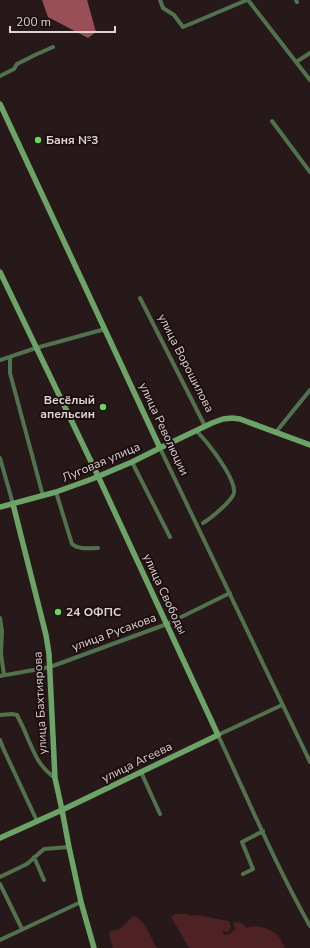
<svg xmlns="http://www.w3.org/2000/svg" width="310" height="948" font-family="'Nunito Sans',sans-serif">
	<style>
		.green { fill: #4e2125 }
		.water { fill: #985056 }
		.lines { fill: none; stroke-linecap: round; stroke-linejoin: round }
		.street { stroke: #50724d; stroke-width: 4 }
		.secondary { stroke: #6ca467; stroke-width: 5.5 }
		.poi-dot { fill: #6bd363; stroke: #1d0f10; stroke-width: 1.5 }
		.labels { text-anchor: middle; stroke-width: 4; stroke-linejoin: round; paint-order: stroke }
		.poi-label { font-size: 12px; font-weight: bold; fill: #ded4d4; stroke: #1d0f10; text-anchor: start }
		.street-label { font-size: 12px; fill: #ded4d4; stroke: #1d0f10 }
	</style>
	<rect width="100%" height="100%" fill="#271819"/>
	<path class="green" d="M175,914H186L192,916L197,915L229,921L231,926L228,932L222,931L224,935L230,934L235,929L233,922L242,923L246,928C256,923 272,929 279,937C281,940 283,944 285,948H189L171,917Z
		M133,916C146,919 150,938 157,948H113L109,935L110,931L120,929Z"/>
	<path class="water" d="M42,0H87L96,32L88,38L48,17Z"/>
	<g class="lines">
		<path class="street" d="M160,0L163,8L174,15L183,27L247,0
			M248,0L310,80
			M296,0L297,2
			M296,62L310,53
			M0,76L14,69L17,64L35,55L53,47
			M272,121L310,172
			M140,298L205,426
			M10,357V373L43,496
			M0,360L36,348L105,329
			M196,430C200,435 204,439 208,444C216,454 236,481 234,493C232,501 210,519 203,523
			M276,432L310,390
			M160,448L310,762
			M0,458L13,504
			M132,462L170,537
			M56,492L72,544C79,550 89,548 98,548
			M0,618L2,631L1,654L4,675
			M0,676L50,667L167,624L230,593
			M282,705L218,735C248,799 275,864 310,926
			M0,715L12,714L17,715C21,723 25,731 28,739C36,757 39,766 55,778
			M0,740L3,748L37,821
			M141,772L160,814
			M34,857L44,880
			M243,874L253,869L242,842L263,831
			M0,877L27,864L44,849L69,847
			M0,884L22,929
			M0,940L81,902"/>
		<path class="secondary" d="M0,104L160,448
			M0,272L98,476L218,735L62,810L0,838
			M13,504L46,635L49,654L55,778L62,810L69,847L81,902L94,948
			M0,507L56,492L92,479L132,462L166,445L212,423L223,419L232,418L240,419L310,445"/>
	</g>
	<g class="poi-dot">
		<circle cx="38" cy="140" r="4"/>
		<circle cx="103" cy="407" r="4"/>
		<circle cx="58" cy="612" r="4"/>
	</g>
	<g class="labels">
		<g class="poi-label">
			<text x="46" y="144">Баня №3</text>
			<text x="95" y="404" text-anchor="end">Весёлый<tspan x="95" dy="14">апельсин</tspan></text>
			<text x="66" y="616">24 ОФПС</text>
		</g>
		<g class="street-label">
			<text transform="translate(186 363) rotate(63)" y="4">улица Ворошилова</text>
			<text transform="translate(164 429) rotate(65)" y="4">улица Революции</text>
			<text transform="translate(101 462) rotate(-23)" y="4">Луговая улица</text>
			<text transform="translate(165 594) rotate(65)" y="4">улица Свободы</text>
			<text transform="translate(114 632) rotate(-20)" y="4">улица Русакова</text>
			<text transform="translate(40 703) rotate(-93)" y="4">улица Бахтиярова</text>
			<text transform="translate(137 762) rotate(-26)" y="4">улица Агеева</text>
		</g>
	</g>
	<path d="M10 26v6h105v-6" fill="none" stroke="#ded4d4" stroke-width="2"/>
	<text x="16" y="26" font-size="12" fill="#ded4d4" stroke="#1d0f10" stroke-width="3" paint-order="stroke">200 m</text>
</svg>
